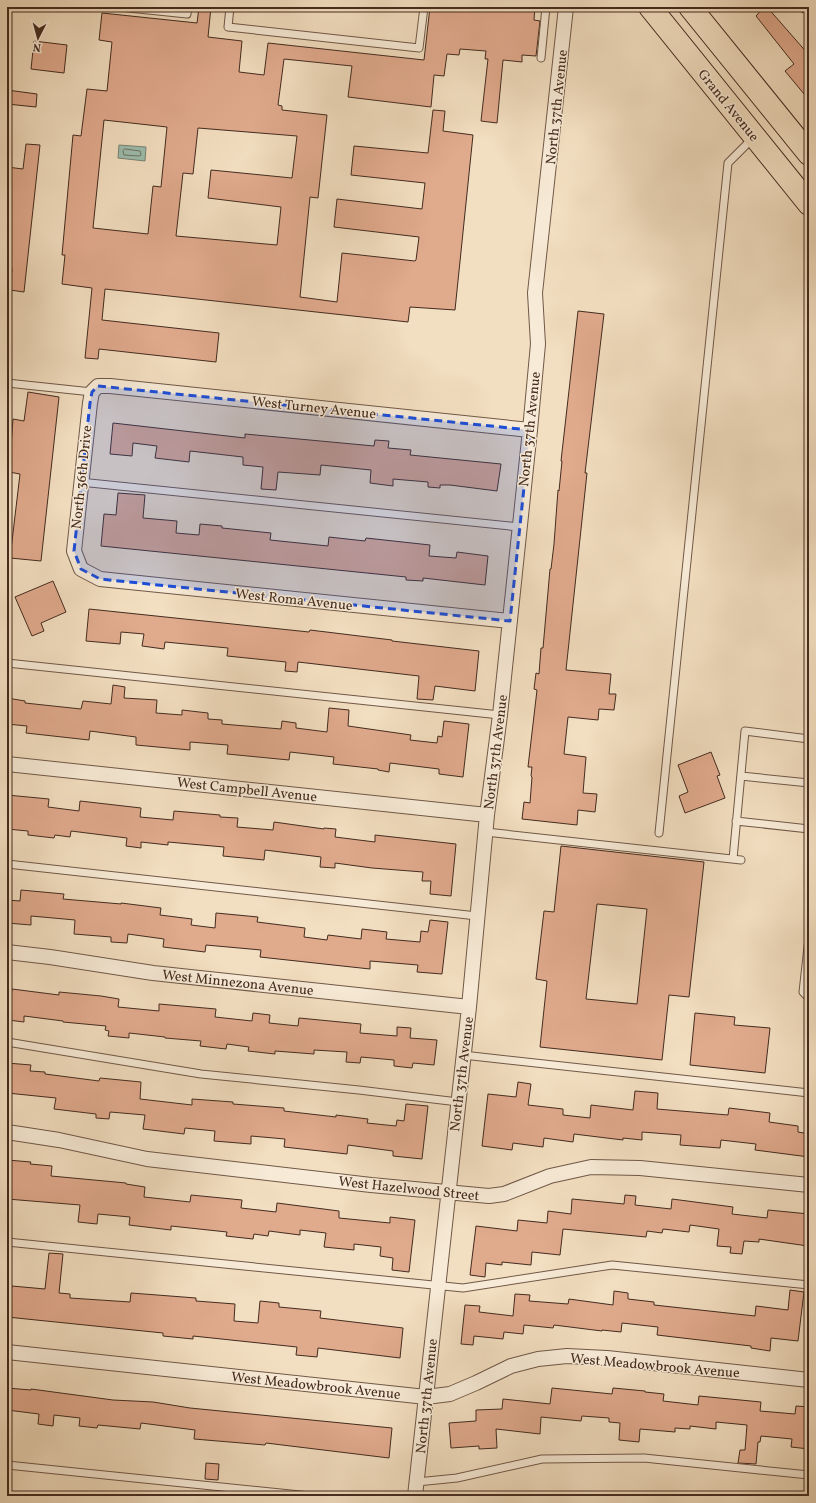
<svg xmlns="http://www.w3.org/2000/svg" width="816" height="1503" font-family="Vollkorn,serif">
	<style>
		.water { fill: #9cbdad; stroke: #798374 }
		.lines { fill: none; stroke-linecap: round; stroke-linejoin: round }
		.shore { stroke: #707466; stroke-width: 1 }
		.building { fill: #e0aa8d; stroke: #442b1f; fill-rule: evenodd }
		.lane-casing { stroke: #705847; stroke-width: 9 }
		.street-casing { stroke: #705847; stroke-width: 16 }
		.highway-casing { stroke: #442b1f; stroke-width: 24 }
		.lane { stroke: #f7ead6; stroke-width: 7 }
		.street { stroke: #f7ead6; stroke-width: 14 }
		.highway { stroke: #f2dec0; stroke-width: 22 }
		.rail { stroke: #442b1f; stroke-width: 3; stroke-dasharray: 7 7; stroke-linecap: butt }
		.marked { fill: #1d4ed8; fill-opacity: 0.2; stroke: #1d4ed8; stroke-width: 3; stroke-dasharray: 8 5; stroke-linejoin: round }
		.labels { text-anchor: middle; stroke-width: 3; stroke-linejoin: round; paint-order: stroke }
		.street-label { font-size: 14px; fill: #442b1f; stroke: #f7ead6 }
	</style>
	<rect width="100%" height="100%" fill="#f2dec0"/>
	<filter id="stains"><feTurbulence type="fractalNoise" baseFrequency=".005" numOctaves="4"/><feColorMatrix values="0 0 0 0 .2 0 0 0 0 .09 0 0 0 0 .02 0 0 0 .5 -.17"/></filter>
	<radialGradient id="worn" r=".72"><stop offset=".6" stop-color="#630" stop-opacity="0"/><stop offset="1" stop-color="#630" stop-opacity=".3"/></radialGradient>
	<path class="water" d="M119,145L146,147L145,161L118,158Z"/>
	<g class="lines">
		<path class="shore" d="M125,149L140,151L141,155L139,156L124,155L123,151Z"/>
	</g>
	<path class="building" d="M199,7H211L208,37L242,41L239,72L264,75L268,43L424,60L430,7H535L534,20L540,21L536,56L522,55V62L503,60L497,123L481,121L488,59H485L486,51L460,49L459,55L447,54L444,76L434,75L431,107L348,97L352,66L284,59L278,105L282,106V110L327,115L318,198L310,197L300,297L337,302L342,253L415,261L416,260L419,237L334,227L337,199L422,209L425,183L351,175L354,146L428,153L433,110L445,111L443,131L473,135L455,310L410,307L408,322L105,289L102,320L219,333L216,362L99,349L98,359L85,358L92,288L62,284L65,255H62L73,135L81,136L87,89L107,91L112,42L99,40L102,13L197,23ZM104,120L167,127L161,187L153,186L148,234L93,228ZM198,128L297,136L292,178L211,170L208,198L281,207L277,245L176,236L183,173L193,174Z
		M764,7H767L809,55V100L785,71L794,64L756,16Z
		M34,41L67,45L64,73L31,69Z
		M7,90L37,94L36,107L7,104Z
		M26,144L40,145L24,292L10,290L12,269L7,268V167L23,169Z
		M578,311L604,314L585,473H587L566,670L611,674L609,694H616L614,710L599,709L598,720L568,717L564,754L586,757L583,793L597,794L595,812L578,810L577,825L522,819L524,802L530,803L532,777L531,776L532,767H528L537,690L534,689L536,673L539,674L541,648H543L550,569H551L554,544L558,490L559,491L562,461H561Z
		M28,392L59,397L41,561L10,558L20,474L9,472L13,419L24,421Z
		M113,423L245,438V434L374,446L375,440L389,441L388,448L411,450L410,455L501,464L497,491L450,485H440V488L428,487V482L393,479V486L370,483L371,470L321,465L320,475L278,472L276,490L261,489L263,467L243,465V457L190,451L189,462L155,458L157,446L133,443L132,456L110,454Z
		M118,493L145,495L143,518L177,521L176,533L199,535L200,524L222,526V528L271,533L270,540L328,546L329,537L365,541L366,538L430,545L429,556L456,558L457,552L488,556L485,585L423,578V581L406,580V577L101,546L104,514L116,515Z
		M53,581L66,612L41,623L44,631L32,636L15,597Z
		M89,609L309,632L310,630L392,640V641L479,651L475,691L435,686L433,700L417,699L419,676L298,662L297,672L285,671L286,662L227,656L228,648L165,642L164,649L142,646L144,634L121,632L120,644L86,641Z
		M113,685L125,687L124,698L157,700L156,713L182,715V710L208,713V719L222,720V724L281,729L282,721L296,723V728L327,732L329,708L349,710L348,726L411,735L410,740L437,743L438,736L442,737L444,721L469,724L463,777L439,774V769L390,763L389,772L378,770V769L333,764L334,757L290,752L289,760L227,754L228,745L190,742V750L136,745V737L90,731L89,740L26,733L27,726L7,724V698L25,701V703L81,709L83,701L111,704Z
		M711,752L720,775L717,776L725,798L685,813L679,796L688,792L678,765Z
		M7,795L49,799L48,807L79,811L80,801L141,808L140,817L173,820L174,811L220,815V817L238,818L237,827L273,830L274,822L324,829V828L336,829L335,837L375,842V835L456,844L451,896L430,894L431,881H422L423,872L372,868L335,863V868L320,867L321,857L265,850L264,860L223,856L224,847L168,842V845L141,842V848L126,846L127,838L71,831L70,837L55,835L54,838L28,835V831L7,829Z
		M561,846L704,862L689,997L669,995L662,1060L540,1047L547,981L536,979L544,911L554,912ZM597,904L647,909L637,1004L586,999Z
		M21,890L64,894L63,899L121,904V903L161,908L160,915L192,919L191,925L215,928L216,913L258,917L257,922L305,928L304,937L327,940L328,935L361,939L362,929L387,932L386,939L420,942L421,931L428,932L430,920L448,922L442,974L417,972L418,965L370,961V969L260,957L261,950L206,945L205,952L163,947L164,939L128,934L127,943L111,942V937L74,934L75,920L31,916V925L7,923V900L20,901Z
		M12,989L59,995V992L101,996L119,999L118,1007L159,1011V1004L216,1009L215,1017L252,1021L253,1013L270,1015L269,1023L298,1026L299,1018L361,1024L360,1033L397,1036V1027L411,1028L410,1038L437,1040L434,1065L413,1063L412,1068L394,1066V1060L361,1057L360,1063L346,1062L347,1052L314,1050V1054L275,1051V1054L248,1051L249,1047L227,1044L226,1049L200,1046L201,1041L165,1038V1037L129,1033V1038L108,1036L109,1031L105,1030L106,1026L63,1022V1021L24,1016V1022L8,1020Z
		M695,1013L735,1017L734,1025L770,1028L765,1073L690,1065Z
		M7,1063L31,1065L30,1071L45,1072V1074L99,1081L100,1078L141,1082L140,1099L192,1105V1099L233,1102V1104L284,1108V1111L336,1117V1115L368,1119L367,1123L396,1126L397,1120L404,1121L406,1104L428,1106L422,1159L393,1156V1151L348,1145L347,1154L284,1147L285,1139L251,1136V1144L214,1141L215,1131L185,1128L184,1134L143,1129L145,1115L110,1112L109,1119L96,1118V1114L54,1109L56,1098L7,1093Z
		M518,1082L531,1084L528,1105L563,1109V1115L590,1118L591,1105L633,1110L635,1091L658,1093L657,1109L728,1115L729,1108L770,1113L769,1122L798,1126V1132L809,1134V1157L755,1150L756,1144L721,1140L720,1148L680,1145L681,1135L642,1132V1140L623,1138V1140L574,1134L573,1142L544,1138L543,1147L513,1143L512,1150L482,1146L488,1094L516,1097Z
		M7,1160L31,1162L30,1164L52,1166L51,1176L126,1183V1184L145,1187L144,1197L190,1202L191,1195L242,1200L241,1208L276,1212L277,1203L339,1211V1218L390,1223V1217L415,1220L409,1272L392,1270L393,1258L380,1256L381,1247L354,1244V1250L324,1247L326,1233L300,1230V1235L269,1231L268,1236L254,1234L253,1239L226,1236L227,1232L171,1226V1230L129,1225L130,1217L98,1214L97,1224L78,1222L80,1205L7,1199Z
		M625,1195L636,1196L635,1205L671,1209L672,1199L733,1207L732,1214L767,1218L768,1210L809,1214L808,1246L759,1239V1242L744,1241L742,1254L730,1253L731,1247L717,1246L719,1229L690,1225L689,1232L663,1229L662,1233L647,1231L646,1237L563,1229L560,1255L532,1252L531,1265L502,1262V1265L486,1263L485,1277L470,1275L476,1226L517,1231L518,1220L547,1223L548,1211L571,1214L572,1199L624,1204Z
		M49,1253L63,1254L59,1293L70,1294V1298L130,1302L131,1293L196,1298V1301L235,1304L234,1321L258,1323L260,1301L279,1303V1307L321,1311L320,1318L403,1328L400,1358L318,1348L317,1357L296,1355L297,1347L193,1336V1339L163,1336V1333L7,1317V1296H10L12,1286L45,1289Z
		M790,1290L804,1292L798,1341L771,1338L770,1351L751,1348V1346L657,1335L658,1327L622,1323L621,1332L602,1330V1331L554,1325L553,1328L524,1325L523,1334L504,1332L503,1339L474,1336L473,1345L461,1344L465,1305L480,1306L479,1312L513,1316L515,1294L530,1295L529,1301L568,1304L569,1299L613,1305L614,1291L628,1293V1299L654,1302V1305L755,1316L756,1306L788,1310Z
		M7,1388L31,1390V1389L113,1400L153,1402L190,1408L392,1428L389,1458L266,1443L265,1445L194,1439L195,1430L141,1423L140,1429L98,1425L97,1428L79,1426L80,1418L54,1415L53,1426L38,1424L39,1414L7,1410Z
		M552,1388L612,1394L613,1388L645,1391V1392L664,1394L663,1401L698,1405L699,1396L761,1402L760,1411L795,1414L796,1406L809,1407V1449L791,1447L792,1439L761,1436L760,1442H758L756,1464L738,1463L740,1450H745L747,1425L716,1422V1429L690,1426V1429L675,1428V1432L640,1429L639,1442L619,1440L620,1423L609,1422V1418L582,1416L581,1421L541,1417L540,1434L496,1429L497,1448L479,1449V1446L451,1448L449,1423L476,1421V1410L502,1409L503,1399L550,1404Z
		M206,1463L219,1464L218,1480L205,1479Z"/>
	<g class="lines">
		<g class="lane-casing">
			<path id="lane" d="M119,7L187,14L188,7
				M230,7L228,27L419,48L424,7
				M541,58L546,7
				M7,383L92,392
				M80,482L519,527
				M7,663L500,715
				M741,776L809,783
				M736,821L809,829
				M486,832L741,860
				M659,833L728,163L753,138
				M733,859L745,731L809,739
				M7,864L477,916
				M809,938L803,992L809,998
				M7,1042L201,1074L359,1090L458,1102
				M463,1055L809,1093
				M7,1242L463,1288L612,1265L809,1285
				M7,1465L310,1496
				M417,1482L457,1478L542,1459L644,1458L809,1475"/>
		</g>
		<g class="street-casing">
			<path id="street" d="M510,621L100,579L81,569L74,551L90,403L92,392L98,386H110L530,430
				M7,764L487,815
				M7,952L50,957L153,973L469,1007
				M7,1132L59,1140L147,1159L371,1185L489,1196L504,1194L550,1176L591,1167L640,1168L809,1185
				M7,1352L426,1397L450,1394L476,1383L511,1366L538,1359L567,1356L607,1358L809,1380
				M415,1496L469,1007L487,815L500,715L530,430L538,344L535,293L566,7"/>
		</g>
		<g class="highway-casing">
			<path id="highway" d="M650,7L809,204
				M690,7L809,154"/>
		</g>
		<use href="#lane" class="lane"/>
		<use href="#street" class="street"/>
		<use href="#highway" class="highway"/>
		<path class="rail" d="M799,7L809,19"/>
	</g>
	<path class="marked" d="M98,386L530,430L510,621L100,579L81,569L74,551L90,403L92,392Z"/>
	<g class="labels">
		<g class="street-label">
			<text transform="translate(729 105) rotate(51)" y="5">Grand Avenue</text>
			<text transform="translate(556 107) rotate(-84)" y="5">North 37th Avenue</text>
			<text transform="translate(314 407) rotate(6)" y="5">West Turney Avenue</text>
			<text transform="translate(529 429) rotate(-84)" y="5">North 37th Avenue</text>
			<text transform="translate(81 477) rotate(-84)" y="5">North 36th Drive</text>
			<text transform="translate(294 599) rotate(6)" y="5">West Roma Avenue</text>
			<text transform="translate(495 752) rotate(-83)" y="5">North 37th Avenue</text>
			<text transform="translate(247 789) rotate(6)" y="5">West Campbell Avenue</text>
			<text transform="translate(238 982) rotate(6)" y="5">West Minnezona Avenue</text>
			<text transform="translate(461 1074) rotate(-83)" y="5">North 37th Avenue</text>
			<text transform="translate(409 1188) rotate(6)" y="5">West Hazelwood Street</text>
			<text transform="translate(655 1365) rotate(5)" y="5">West Meadowbrook Avenue</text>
			<text transform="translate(316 1385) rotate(6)" y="5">West Meadowbrook Avenue</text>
			<text transform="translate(426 1396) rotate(-84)" y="5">North 37th Avenue</text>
		</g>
	</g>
	<rect width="816" height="1503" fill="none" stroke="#f2dec0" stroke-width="24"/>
	<rect x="8" y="8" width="800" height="1487" fill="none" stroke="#442b1f" stroke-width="2"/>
	<rect x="12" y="12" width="792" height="1479" fill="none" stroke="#442b1f"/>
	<g transform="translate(38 38) rotate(186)" stroke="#f7ead6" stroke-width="3" paint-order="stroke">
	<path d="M0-3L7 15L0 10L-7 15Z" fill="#442b1f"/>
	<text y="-6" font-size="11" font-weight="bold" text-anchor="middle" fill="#442b1f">N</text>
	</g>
	<rect width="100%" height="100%" filter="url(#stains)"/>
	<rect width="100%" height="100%" fill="url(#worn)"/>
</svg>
